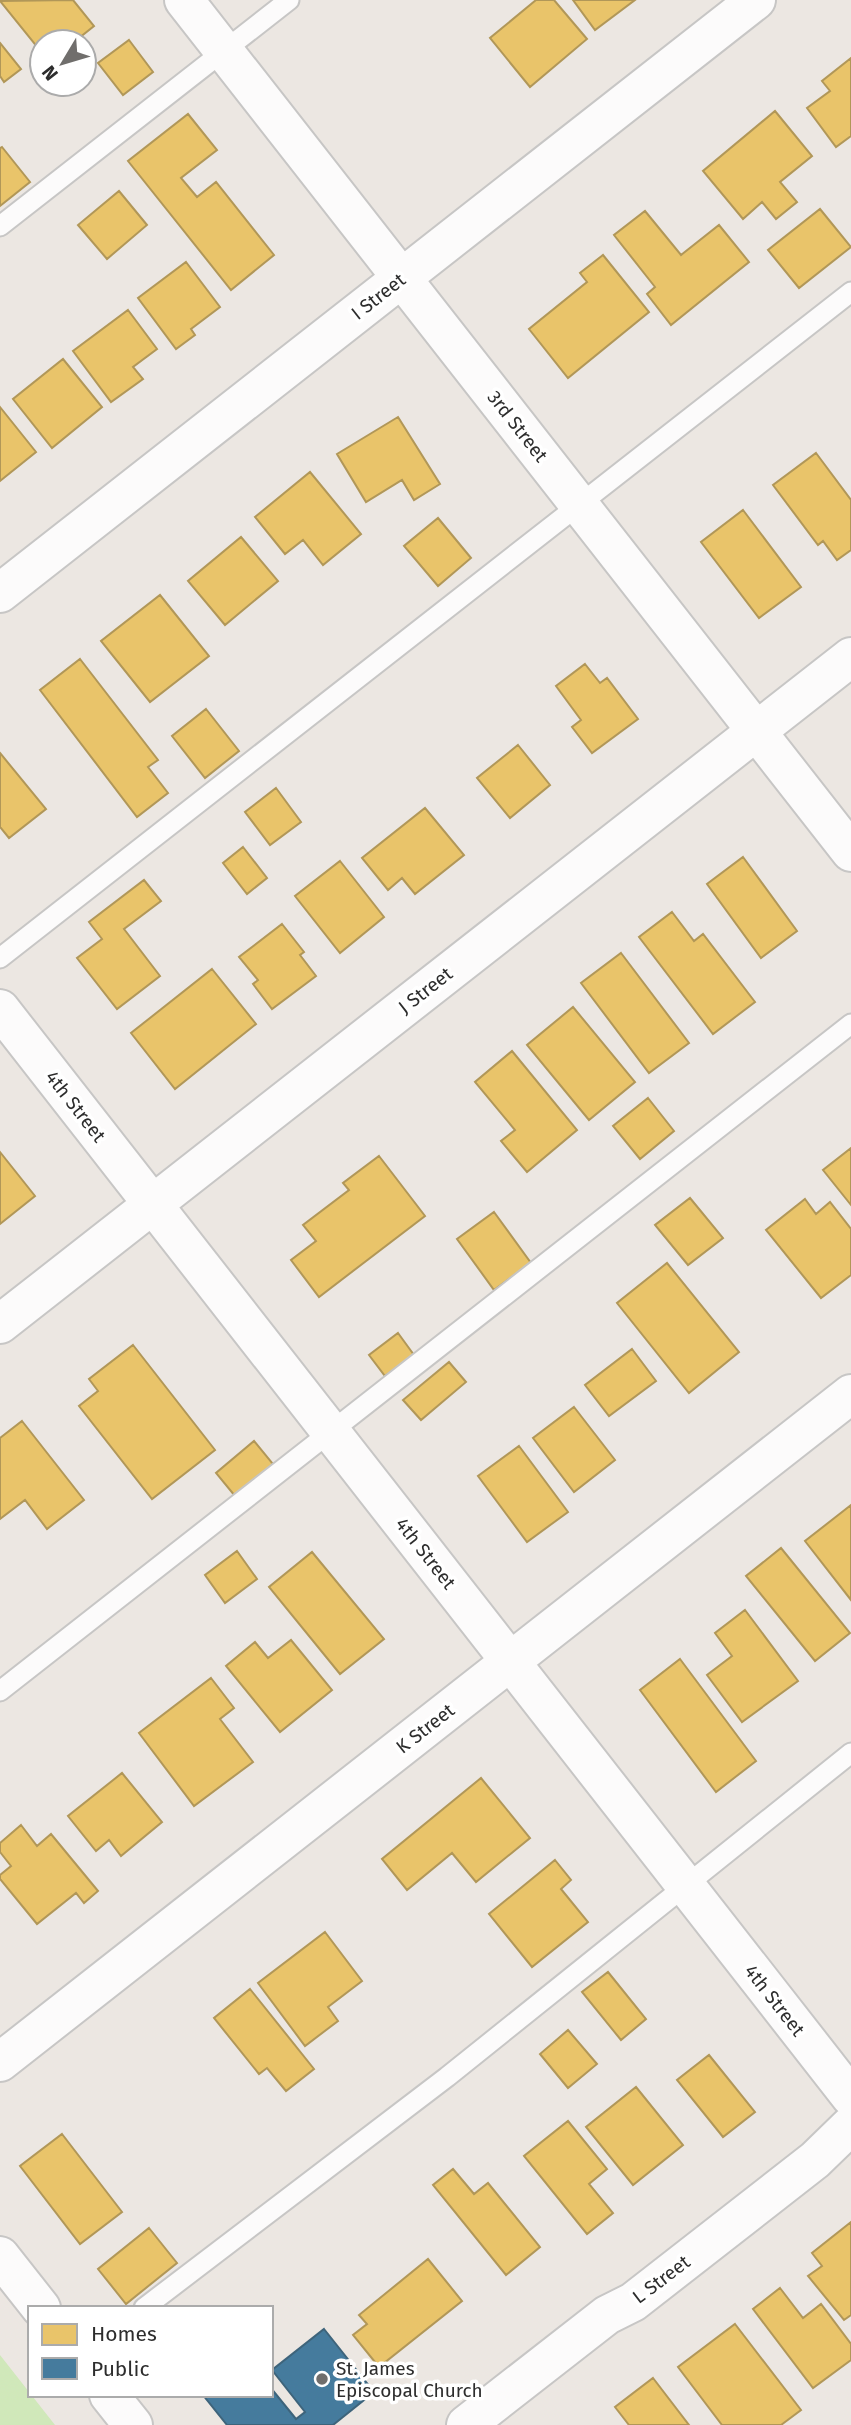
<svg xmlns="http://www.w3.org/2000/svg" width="851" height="2425" font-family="'Fira Sans',sans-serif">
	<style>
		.green { fill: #d0e8ba }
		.homes { fill: #e9c46a; stroke: #b19758; stroke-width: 2 }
		.public { fill: #457b9d; stroke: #3e647b; stroke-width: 2 }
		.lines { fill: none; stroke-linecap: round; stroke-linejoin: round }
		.service-casing { stroke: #c7c6c5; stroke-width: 23 }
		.minor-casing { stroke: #c7c6c5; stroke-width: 42 }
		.tertiary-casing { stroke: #c7c6c5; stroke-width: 42 }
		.service { stroke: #fcfbfb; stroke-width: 19 }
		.minor { stroke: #fcfbfb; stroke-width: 38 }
		.tertiary { stroke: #fcfbfb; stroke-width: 38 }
		.poi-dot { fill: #706e6c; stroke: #fff; stroke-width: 2.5 }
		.labels { text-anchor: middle; stroke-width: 7; stroke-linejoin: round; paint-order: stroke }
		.street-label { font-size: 19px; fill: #2d2d2d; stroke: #fff }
		.poi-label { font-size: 19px; fill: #2d2d2d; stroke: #fff; text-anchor: start }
	</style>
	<rect width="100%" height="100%" fill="#ece7e2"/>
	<path class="green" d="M0,2355L55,2425H0Z"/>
	<path class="homes" d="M73,0L94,26L74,42H42V53L0,1Z
		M536,0H554L587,39L530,87L490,38Z
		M573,0H635L595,30Z
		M129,40L153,72L123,95L98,63Z
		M0,43L21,69L4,82L0,76Z
		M851,58V136L836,147L807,108L830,91L822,81Z
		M775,111L812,156L780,182L797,202L776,219L762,202L743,219L703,171Z
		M188,114L217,150L181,178L197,197L216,182L274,255L231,290L128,161Z
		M2,147L30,182L0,206V148Z
		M119,191L147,225L107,259L78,225Z
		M820,209L851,247L799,288L768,250Z
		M645,211L681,255L719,225L749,262L671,325L647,294L655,287L614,235Z
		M603,255L649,312L568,378L529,329L587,282L580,273Z
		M186,262L220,307L191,329L195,335L176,349L138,298Z
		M128,310L157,349L133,367L143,379L111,402L73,351Z
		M63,359L102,407L52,448L13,399Z
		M0,407L36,452L0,481Z
		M398,417L440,484L414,500L402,480L366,502L337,454Z
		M816,453L851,500V550L837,560L823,541L818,545L773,485Z
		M310,472L361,534L323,565L303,540L285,554L255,517Z
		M743,510L801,587L759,618L701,542Z
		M438,518L471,558L438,586L404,546Z
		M241,537L278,581L225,625L188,581Z
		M160,595L209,656L150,702L101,641Z
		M80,659L158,760L148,767L168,793L137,817L40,690Z
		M585,664L600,683L607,678L638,719L592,753L572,727L581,720L556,686Z
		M206,709L239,751L205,778L172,736Z
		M518,745L550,785L510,818L477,778Z
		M0,753L46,809L9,838L0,827Z
		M276,788L301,822L270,845L245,812Z
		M425,808L464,855L415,894L402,878L388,890L362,858Z
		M243,847L267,878L247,894L223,863Z
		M743,857L797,931L761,958L707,884Z
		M340,861L384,917L340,953L295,896Z
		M144,880L161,901L124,929L160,976L117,1009L77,958L102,939L89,922Z
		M672,912L694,941L703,934L755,1002L713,1034L639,937Z
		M282,924L304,952L300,955L316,976L272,1009L253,984L258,980L239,957Z
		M621,953L689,1043L649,1073L581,983Z
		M212,969L256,1024L175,1089L131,1033Z
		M573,1007L635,1082L589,1120L527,1045Z
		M512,1051L577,1130L527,1172L501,1141L515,1130L475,1082Z
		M648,1098L674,1131L640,1159L613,1126Z
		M851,1148V1205L823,1170Z
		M0,1152L35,1196L0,1224Z
		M379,1156L425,1216L319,1297L291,1260L316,1241L303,1225L349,1190L343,1183Z
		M690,1198L723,1238L688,1265L655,1225Z
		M805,1199L816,1214L830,1202L851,1229V1275L821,1298L766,1230Z
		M494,1212L531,1263L494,1290L457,1239Z
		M667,1263L739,1352L689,1393L617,1303Z
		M398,1333L414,1355L385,1376L369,1355Z
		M133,1345L215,1450L152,1499L79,1406L98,1391L89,1379Z
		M632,1349L656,1381L609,1416L585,1385Z
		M449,1362L466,1382L421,1420L403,1400Z
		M574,1407L615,1460L574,1492L533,1438Z
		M22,1421L84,1500L47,1529L25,1500L0,1519V1438Z
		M254,1441L273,1464L235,1496L216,1473Z
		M519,1446L568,1512L527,1542L478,1476Z
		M851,1505V1600L805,1541Z
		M781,1548L850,1633L815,1661L746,1576Z
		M237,1551L257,1579L225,1603L205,1575Z
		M312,1552L384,1639L340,1674L269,1587Z
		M745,1610L798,1681L742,1722L707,1675L732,1656L715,1633Z
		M291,1640L332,1690L280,1732L226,1666L255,1642L268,1658Z
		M680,1659L756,1761L716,1792L640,1690Z
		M211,1678L234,1708L220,1719L253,1762L194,1806L139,1733Z
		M122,1773L162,1822L121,1856L109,1840L96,1851L68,1816Z
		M481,1778L530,1838L476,1882L452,1853L407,1890L382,1859Z
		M21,1825L37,1846L51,1834L98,1891L84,1903L76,1893L37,1924L0,1879V1875L11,1866L0,1852V1843Z
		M555,1860L571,1880L561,1889L588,1922L532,1967L489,1914Z
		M325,1932L362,1981L328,2007L338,2021L305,2046L258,1983Z
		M608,1972L646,2019L621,2040L582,1992Z
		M250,1989L314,2069L286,2091L267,2068L259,2074L214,2018Z
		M568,2030L597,2064L568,2088L540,2054Z
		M709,2055L755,2112L723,2137L677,2080Z
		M636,2087L683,2145L633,2185L586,2127Z
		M568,2121L607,2169L589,2184L613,2213L587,2234L524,2156Z
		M62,2134L122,2212L80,2244L20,2166Z
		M453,2169L474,2194L488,2183L540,2247L506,2275L433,2185Z
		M851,2222V2315L844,2320L808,2276L822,2266L812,2253Z
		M149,2228L177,2263L126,2304L98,2269Z
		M428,2259L462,2301L379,2367L353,2335L367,2324L359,2315Z
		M780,2288L803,2318L821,2304L851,2344V2360L813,2388L753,2309Z
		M735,2324L801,2410L781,2425H722L678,2367Z
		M653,2378L689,2425H629L615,2407Z"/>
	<path class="public" d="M324,2329L374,2392L333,2425H227L203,2395H271V2388L296,2419L305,2412L272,2370Z"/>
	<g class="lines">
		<g class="service-casing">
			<path id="service" d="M0,226L289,0
				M0,958L851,292
				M0,1691L851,1024
				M144,2308L447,2077L851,1753"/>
		</g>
		<g class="minor-casing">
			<path id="minor" d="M0,593L756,0
				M0,1009L851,2097
				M0,1324L851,657
				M0,2062L851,1394
				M466,2425L607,2315L633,2302L815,2160L851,2125"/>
		</g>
		<g class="tertiary-casing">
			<path id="tertiary" d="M184,0L851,852
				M0,2256L41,2308
				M109,2395L133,2425"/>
		</g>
		<use href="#service" class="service"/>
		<use href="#minor" class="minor"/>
		<use href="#tertiary" class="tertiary"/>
	</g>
	<circle class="poi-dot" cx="322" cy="2379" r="7"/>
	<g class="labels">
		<g class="street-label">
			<text transform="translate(378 296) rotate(-38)" y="7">I Street</text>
			<text transform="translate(518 426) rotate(52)" y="7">3rd Street</text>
			<text transform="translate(425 990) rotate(-38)" y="7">J Street</text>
			<text transform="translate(76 1106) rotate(52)" y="7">4th Street</text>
			<text transform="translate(426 1553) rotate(52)" y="7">4th Street</text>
			<text transform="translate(425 1728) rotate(-38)" y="7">K Street</text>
			<text transform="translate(775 2000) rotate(52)" y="7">4th Street</text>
			<text transform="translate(661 2279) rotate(-37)" y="7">L Street</text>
		</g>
		<g class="poi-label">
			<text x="336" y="2375">St. James<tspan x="336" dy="22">Episcopal Church</tspan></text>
		</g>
	</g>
	<rect x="28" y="2306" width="245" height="91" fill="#ffffff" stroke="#ababab" stroke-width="2"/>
	<rect x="42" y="2324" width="35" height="21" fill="#e9c46a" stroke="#ababab" stroke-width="2"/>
	<text x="91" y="2341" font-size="21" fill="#2d2d2d">Homes</text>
	<rect x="42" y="2358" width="35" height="21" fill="#457b9d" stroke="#ababab" stroke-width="2"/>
	<text x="91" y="2376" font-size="21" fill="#2d2d2d">Public</text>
	<g transform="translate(63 63) rotate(232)"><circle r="33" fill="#ffffff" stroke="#ababab" stroke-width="2"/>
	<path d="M0-5L12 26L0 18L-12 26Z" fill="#706e6c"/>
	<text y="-10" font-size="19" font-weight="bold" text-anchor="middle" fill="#2d2d2d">N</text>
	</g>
</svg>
